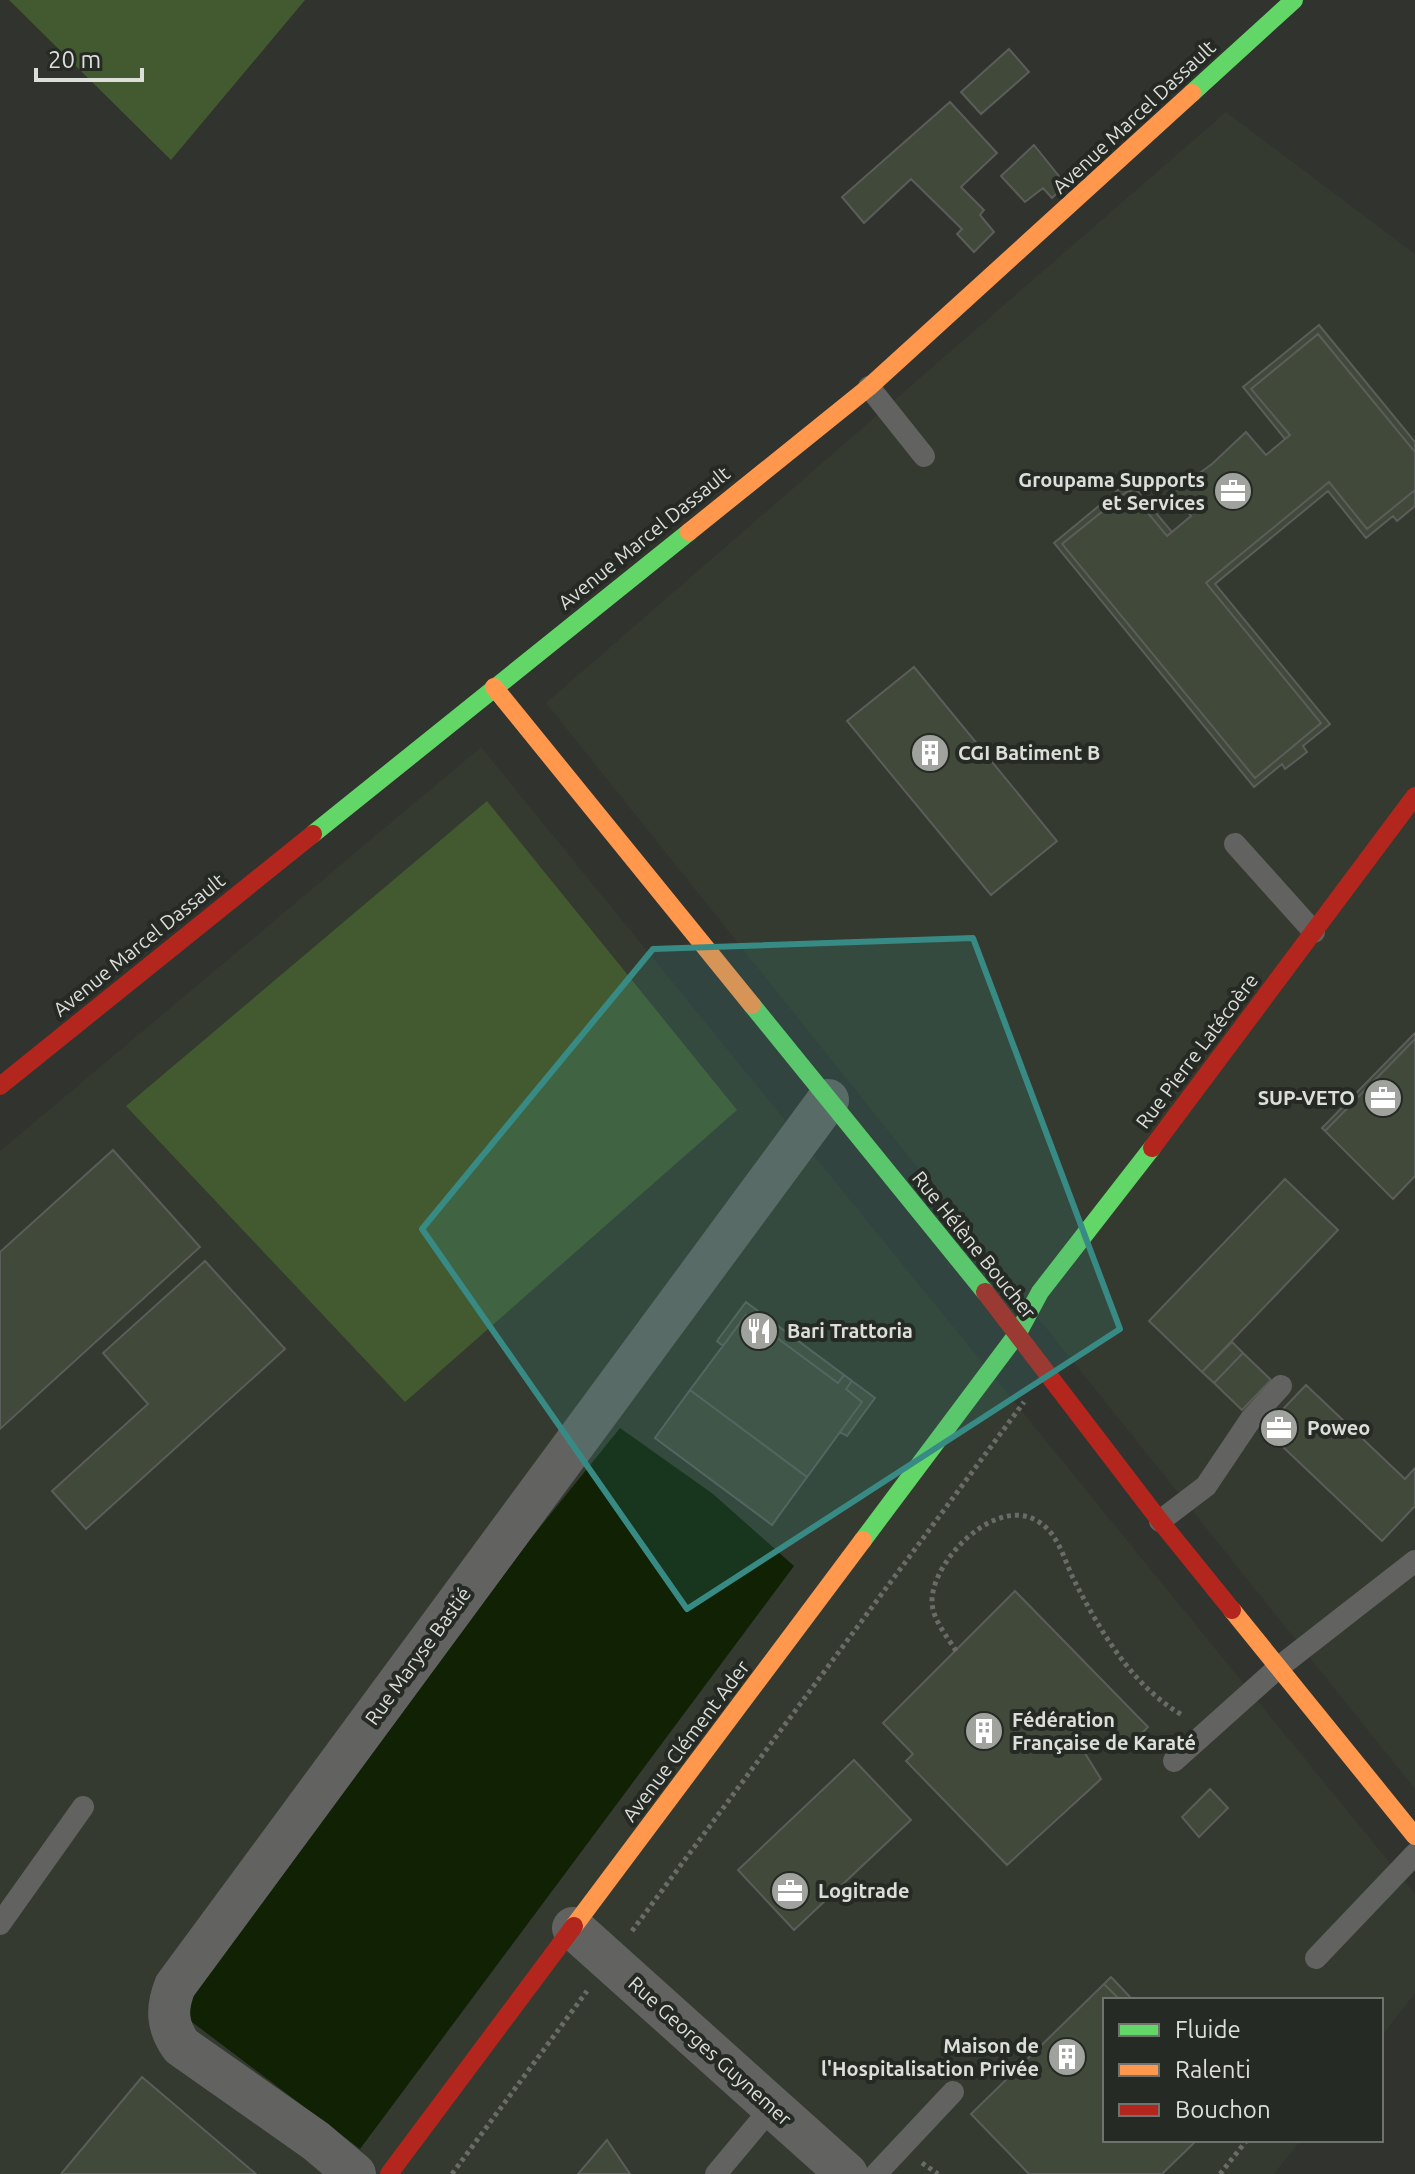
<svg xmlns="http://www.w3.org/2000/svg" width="1415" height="2174" font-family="Ubuntu,sans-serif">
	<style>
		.built { fill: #343a2f }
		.green { fill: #435a31 }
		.water { fill: #112104 }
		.building { fill: #41493a; stroke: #5b5d5a; stroke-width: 2 }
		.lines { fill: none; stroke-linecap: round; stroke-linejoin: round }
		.path { stroke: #6a6b69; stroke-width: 5; stroke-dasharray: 4 4; stroke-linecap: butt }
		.lane { stroke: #626361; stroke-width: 22 }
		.street { stroke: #626361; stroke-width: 42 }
		.fast { stroke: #63d668; stroke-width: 18 }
		.slow { stroke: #ff974d; stroke-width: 18 }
		.jam { stroke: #b3261e; stroke-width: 18 }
		.marked { fill: #388b84; fill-opacity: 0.2; stroke: #388b84; stroke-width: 6; stroke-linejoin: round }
		.labels { text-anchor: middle; stroke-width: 8; stroke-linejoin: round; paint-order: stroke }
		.street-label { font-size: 20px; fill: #dcdeda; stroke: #262a24 }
		.poi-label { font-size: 20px; font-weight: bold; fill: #dcdeda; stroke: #262a24; text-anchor: start }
	</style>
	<rect width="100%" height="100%" fill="#31332f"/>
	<path class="built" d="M1226,112L1415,254V1789L546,703Z
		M481,747L1415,1894V1993L1381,2037V2000H1105V2140H1301L1274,2174H0V1151Z"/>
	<path class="green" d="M9,0H305L171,160Z
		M487,801L737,1110L405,1402L126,1106Z"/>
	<path class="water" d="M620,1428L713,1494L794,1566L360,2149L188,2019L186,2001L528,1542Z"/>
	<path class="building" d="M1009,49L1029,72L981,114L961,92Z
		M950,102L997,153L961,187L984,210L980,215L994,232L974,252L957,234L962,229L911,179L864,223L842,197Z
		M1034,145L1066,185L1052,198L1043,188L1025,202L1001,176Z
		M1319,325L1415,442V452L1318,334L1251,389L1290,435L1285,439L1243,387Z
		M1318,334L1415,452V490L1367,529L1329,482L1206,583L1321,723L1255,778L1062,544L1129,490L1167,536L1191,516L1172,493L1212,464L1246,432L1266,455L1290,435L1251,389Z
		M1129,481L1172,532L1167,536L1129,490L1062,544L1255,778L1321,723L1206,583L1329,482L1367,529L1415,490V506L1397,521L1393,516L1366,538L1328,491L1215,584L1330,724L1303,746L1307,752L1285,769L1282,764L1254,787L1054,543Z
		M914,667L1057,841L991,895L847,721Z
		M1415,1033V1039L1325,1131L1322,1128Z
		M1415,1039V1176L1393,1199L1325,1131Z
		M113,1150L200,1247L0,1429V1252Z
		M1285,1179L1338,1230L1202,1372L1149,1321Z
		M205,1261L285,1349L86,1529L52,1491L148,1404L103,1353Z
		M746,1302L844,1375L838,1383L746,1315L723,1346L717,1341Z
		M746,1315L838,1383L844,1375L852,1381L846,1389L862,1402L807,1477L690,1390Z
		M1232,1342L1243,1353L1214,1383L1202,1372Z
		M1243,1353L1271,1380L1242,1410L1214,1383Z
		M852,1381L875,1398L847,1436L840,1432L862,1402L846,1389Z
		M1306,1385L1405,1479L1415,1468V1506L1382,1541L1264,1429Z
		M690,1390L807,1477L772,1525L655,1438Z
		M1015,1591L1148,1727L1129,1746L1096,1715L1073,1734L1101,1779L1007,1865L906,1761L913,1754L883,1723Z
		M854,1760L911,1820L794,1930L738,1870Z
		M1210,1789L1228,1808L1199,1837L1182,1817Z
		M1111,1977L1133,2000H1120L1104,1984Z
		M1104,1984L1120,2000H1105V2140H1197L1162,2174H1029L971,2114Z
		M142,2077L256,2174H61Z
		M607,2140L630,2174H578Z"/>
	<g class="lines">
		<path class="path" d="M956,1651C947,1636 932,1619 932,1601C932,1560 997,1494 1039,1522C1060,1535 1065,1564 1076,1584C1102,1634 1134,1688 1184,1716
			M632,1931L1024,1402
			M922,2163L938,2174
			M452,2174L587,1991
			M1220,2174L1247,2140"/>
		<path class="lane" d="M869,387L924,456
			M1235,844L1314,932
			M1160,1521L1206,1486L1251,1419L1281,1386
			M1174,1761L1279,1667L1415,1561
			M0,1924L83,1807
			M1316,1958L1415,1854
			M716,2174L772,2107
			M876,2174L953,2092"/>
		<path class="street" d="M573,1928L847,2174
			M355,2174L316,2141L181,2046C167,2026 166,2009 175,1986L828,1100"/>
		<path class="fast" d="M1192,93L1294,0
			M313,834L689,532
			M752,1005L985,1292
			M863,1540L1018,1333L1040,1292L1152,1148"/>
		<path class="slow" d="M689,532L869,387L1192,93
			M494,687L752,1005
			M1232,1610L1415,1836
			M574,1926L863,1540"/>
		<path class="jam" d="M0,1086L313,834
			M1152,1148L1415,796
			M985,1292L1160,1521L1232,1610
			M389,2174L574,1926"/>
	</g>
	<path class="marked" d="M973,938L1120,1329L687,1609L422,1229L653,949Z"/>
	<defs>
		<g id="office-disc" transform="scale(2)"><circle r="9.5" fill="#a0a29e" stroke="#262a24"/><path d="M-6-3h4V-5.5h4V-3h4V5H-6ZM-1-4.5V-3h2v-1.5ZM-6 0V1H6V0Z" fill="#fff"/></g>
		<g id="building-disc" transform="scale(2)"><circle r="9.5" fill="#a0a29e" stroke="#262a24"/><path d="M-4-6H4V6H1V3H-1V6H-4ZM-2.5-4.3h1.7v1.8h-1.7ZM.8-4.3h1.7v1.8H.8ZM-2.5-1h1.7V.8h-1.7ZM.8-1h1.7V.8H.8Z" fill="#fff"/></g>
		<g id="restaurant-disc" transform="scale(2)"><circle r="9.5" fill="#a0a29e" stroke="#262a24"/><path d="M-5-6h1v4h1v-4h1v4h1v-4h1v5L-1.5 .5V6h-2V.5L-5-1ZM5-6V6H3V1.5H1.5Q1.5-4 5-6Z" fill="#fff"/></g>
	</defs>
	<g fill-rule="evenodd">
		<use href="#office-disc" x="1233" y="491"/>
		<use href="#building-disc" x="930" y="753"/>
		<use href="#office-disc" x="1383" y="1098"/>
		<use href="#restaurant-disc" x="759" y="1331"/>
		<use href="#office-disc" x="1279" y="1428"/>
		<use href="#building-disc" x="984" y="1731"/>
		<use href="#office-disc" x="790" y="1891"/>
		<use href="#building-disc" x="1067" y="2057"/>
	</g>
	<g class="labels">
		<g class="street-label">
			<text transform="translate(1134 117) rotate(-43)" y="7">Avenue Marcel Dassault</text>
			<text transform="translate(644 538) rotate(-39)" y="7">Avenue Marcel Dassault</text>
			<text transform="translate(139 945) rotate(-39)" y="7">Avenue Marcel Dassault</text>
			<text transform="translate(1197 1051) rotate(-53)" y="7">Rue Pierre Latécoère</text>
			<text transform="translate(974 1245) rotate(51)" y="7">Rue Hélène Boucher</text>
			<text transform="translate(418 1656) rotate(-54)" y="7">Rue Maryse Bastié</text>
			<text transform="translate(686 1741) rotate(-53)" y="7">Avenue Clément Ader</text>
			<text transform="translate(710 2051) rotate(42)" y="7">Rue Georges Guynemer</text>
		</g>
		<g class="poi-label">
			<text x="1205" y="487" text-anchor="end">Groupama Supports<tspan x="1205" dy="23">et Services</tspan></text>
			<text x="958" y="760">CGI Batiment B</text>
			<text x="1355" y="1105" text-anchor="end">SUP-VETO</text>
			<text x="787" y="1338">Bari Trattoria</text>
			<text x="1307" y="1435">Poweo</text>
			<text x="1012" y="1727">Fédération<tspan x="1012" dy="23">Française de Karaté</tspan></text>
			<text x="818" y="1898">Logitrade</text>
			<text x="1039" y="2053" text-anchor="end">Maison de<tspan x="1039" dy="23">l'Hospitalisation Privée</tspan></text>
		</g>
	</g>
	<rect x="1103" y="1998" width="280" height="144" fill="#262a24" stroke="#6f726d" stroke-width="2"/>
	<rect x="1119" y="2024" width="40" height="12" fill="#63d668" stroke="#6f726d" stroke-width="2"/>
	<text x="1175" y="2038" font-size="24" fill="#dcdeda">Fluide</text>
	<rect x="1119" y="2064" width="40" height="12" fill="#ff974d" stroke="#6f726d" stroke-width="2"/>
	<text x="1175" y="2078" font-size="24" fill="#dcdeda">Ralenti</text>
	<rect x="1119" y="2104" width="40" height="12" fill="#b3261e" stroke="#6f726d" stroke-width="2"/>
	<text x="1175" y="2118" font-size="24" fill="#dcdeda">Bouchon</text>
	<path d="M36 68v12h106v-12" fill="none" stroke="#dcdeda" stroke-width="4"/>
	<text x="48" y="68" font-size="24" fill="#dcdeda" stroke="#262a24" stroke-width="6" paint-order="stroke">20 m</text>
</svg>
